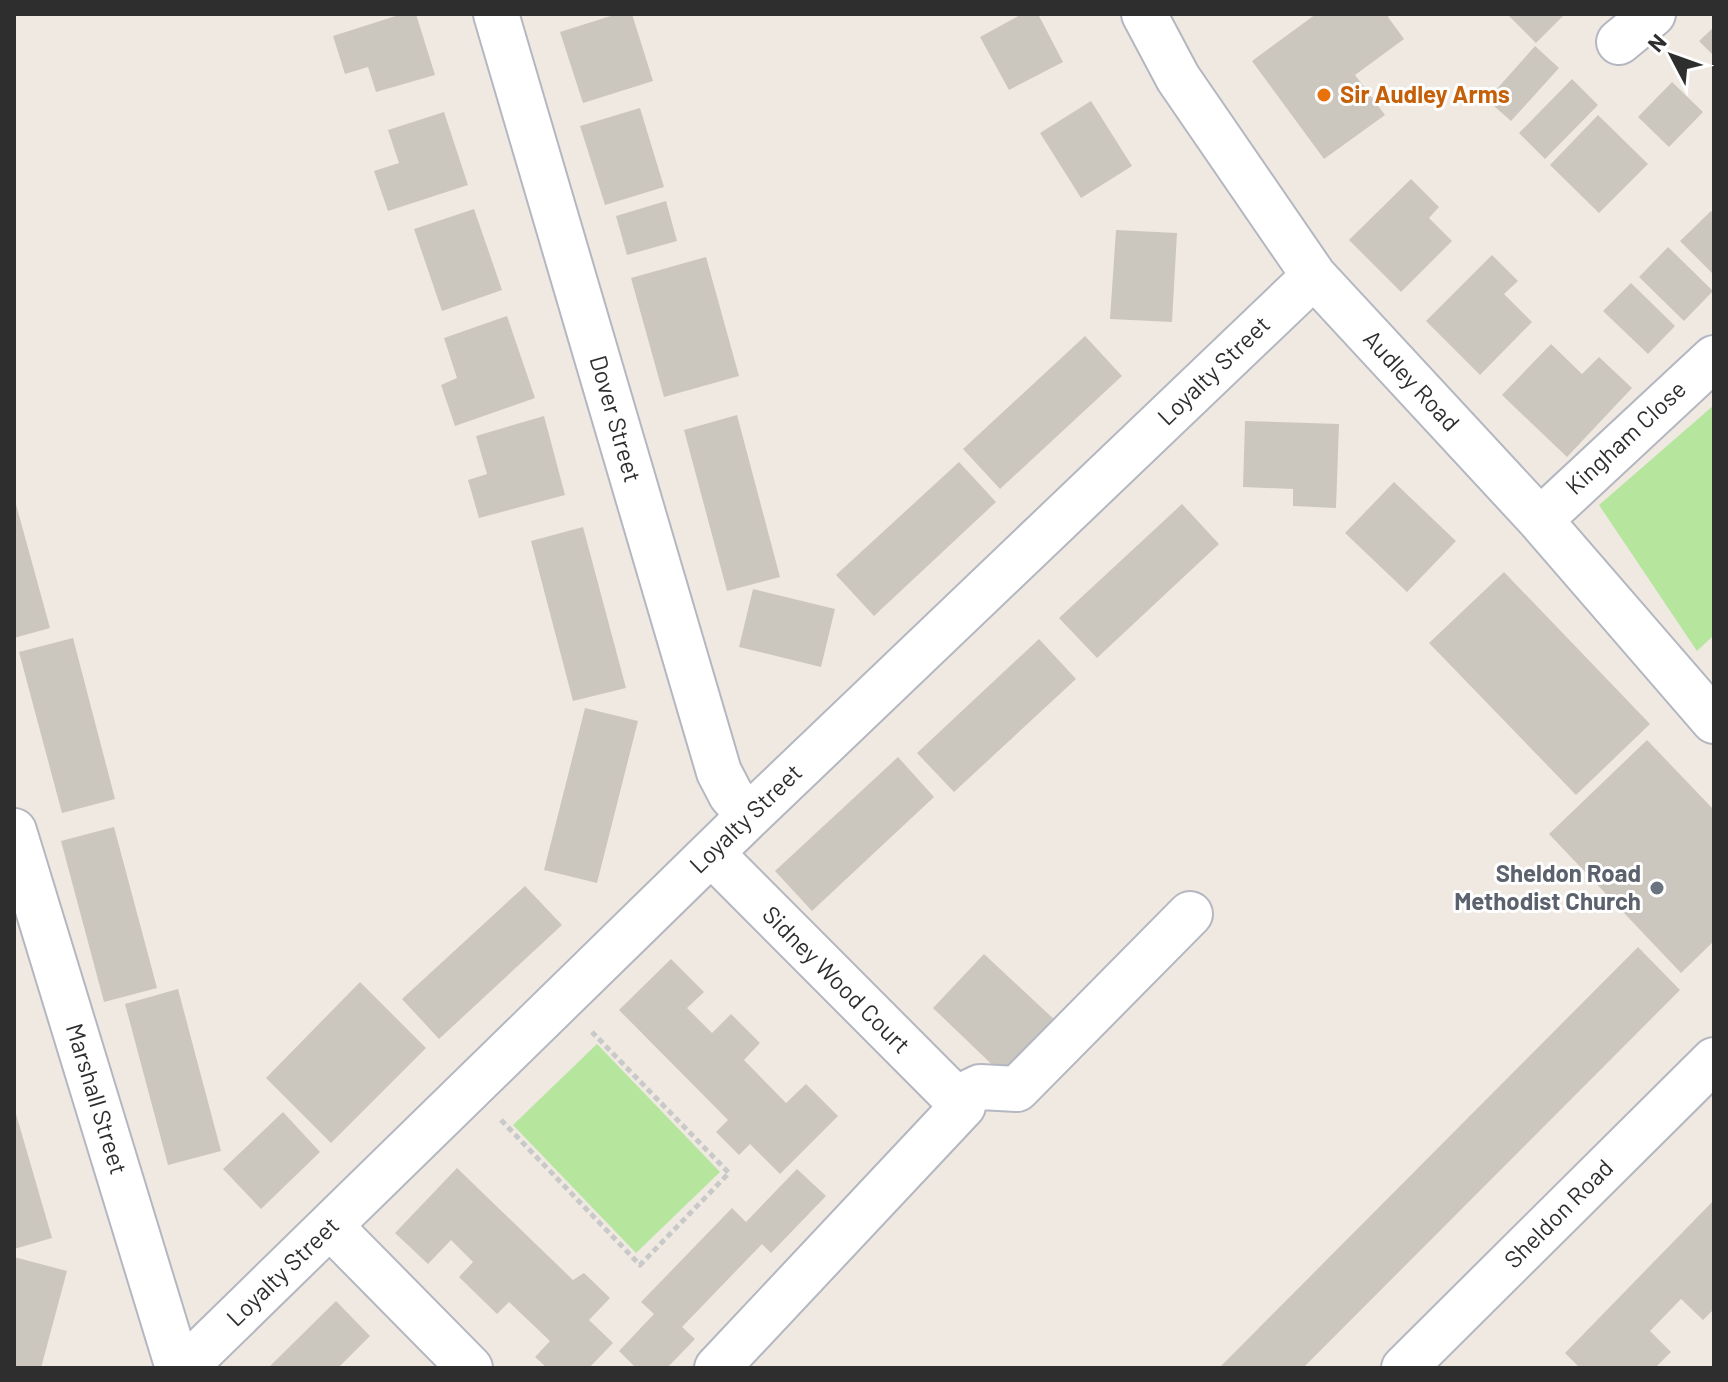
<svg xmlns="http://www.w3.org/2000/svg" width="1728" height="1382" font-family="Barlow,sans-serif">
	<style>
		.green { fill: #b6e59e }
		.building { fill: #cbc7bf }
		.lines { fill: none; stroke-linecap: round; stroke-linejoin: round }
		.minor-casing { stroke: #b4b7c1; stroke-width: 48 }
		.path { stroke: #c9c9c9; stroke-width: 5; stroke-dasharray: 6 4; stroke-linecap: butt }
		.minor { stroke: #fff; stroke-width: 44 }
		.food-dot { fill: #e8710a; stroke: #fff; stroke-width: 3 }
		.worship-dot { fill: #6b7280; stroke: #fff; stroke-width: 3 }
		.labels { text-anchor: middle; stroke-width: 6; stroke-linejoin: round; paint-order: stroke }
		.food-label { font-size: 24px; font-weight: bold; fill: #c56008; stroke: #fff; text-anchor: start }
		.street-label { font-size: 24px; fill: #2e2e2e; stroke: #fff }
		.worship-label { font-size: 24px; font-weight: bold; fill: #5b616d; stroke: #fff; text-anchor: end }
	</style>
	<rect width="100%" height="100%" fill="#efe9e1"/>
	<path class="green" d="M1714,405V635L1697,651L1599,505Z
		M597,1044L720,1172L636,1253L513,1125Z"/>
	<path class="building" d="M402,14H416L435,75L376,92L368,67L345,74L333,36Z
		M617,14H632L653,81L583,103L560,32Z
		M1022,14H1038L1063,62L1009,90L980,37Z
		M1316,14H1391L1388,17L1404,39L1355,75L1385,115L1324,159L1252,61Z
		M1507,14H1565L1536,43Z
		M1714,27V56L1699,41Z
		M1535,46L1559,68L1511,121L1487,100Z
		M1572,79L1598,105L1545,159L1519,133Z
		M1672,82L1703,112L1669,147L1638,117Z
		M1091,101L1132,166L1081,198L1040,133Z
		M640,108L664,187L605,205L580,126Z
		M444,112L468,185L388,211L374,171L399,163L388,130Z
		M1598,115L1648,164L1599,213L1550,165Z
		M1411,179L1439,207L1429,218L1452,241L1401,292L1349,240Z
		M666,201L677,241L627,255L616,216Z
		M474,209L502,290L442,311L414,229Z
		M1711,211L1714,214V275L1680,241Z
		M1116,230L1177,233L1172,322L1110,319Z
		M1668,247L1713,291L1684,321L1639,277Z
		M1492,255L1518,281L1504,294L1532,322L1480,375L1426,321Z
		M706,257L739,376L664,397L631,278Z
		M1631,283L1675,326L1648,354L1603,311Z
		M507,316L535,398L455,426L441,385L457,378L444,338Z
		M1085,336L1122,376L1000,489L963,449Z
		M1551,344L1582,374L1599,357L1632,388L1567,457L1502,395Z
		M737,415L780,577L727,591L684,430Z
		M544,416L565,495L479,518L468,480L487,474L476,436Z
		M1245,421L1339,424L1336,508L1293,506V489L1243,487Z
		M959,462L996,502L874,616L836,575Z
		M1394,482L1456,541L1407,592L1345,533Z
		M14,497L50,628L14,638Z
		M1182,504L1219,544L1097,658L1059,618Z
		M583,527L626,688L573,701L531,541Z
		M1504,572L1650,724L1576,795L1429,643Z
		M753,589L835,609L821,667L739,647Z
		M73,638L115,799L62,813L19,652Z
		M1039,639L1076,679L954,792L917,753Z
		M585,708L638,721L597,883L544,870Z
		M1647,740L1714,810V941L1681,973L1549,834Z
		M898,757L934,797L812,911L775,871Z
		M114,827L157,988L104,1002L61,841Z
		M525,886L562,925L439,1039L402,999Z
		M1638,947L1680,990L1303,1368H1219Z
		M984,954L1058,1023L1006,1078L933,1008Z
		M671,959L704,992L687,1008L712,1033L731,1014L760,1043L744,1060L786,1103L806,1084L838,1116L780,1174L750,1144L739,1155L716,1132L728,1120L619,1010Z
		M360,982L426,1048L331,1143L266,1078Z
		M178,989L221,1151L168,1165L125,1004Z
		M14,1107L52,1238L14,1249Z
		M283,1112L320,1152L261,1209L223,1169Z
		M457,1168L573,1280L584,1273L610,1298L589,1320L613,1343L589,1368H547L535,1357L550,1341L509,1302L497,1314L459,1277L473,1262L451,1240L428,1264L395,1233Z
		M797,1169L826,1196L771,1253L762,1244L682,1327L695,1339L667,1368H636L619,1351L654,1314L641,1302L732,1208L746,1222Z
		M1714,1200V1309L1703,1320L1681,1299L1650,1331L1671,1352L1655,1368H1580L1565,1353Z
		M14,1257L67,1271L41,1368H14Z
		M336,1301L370,1336L338,1368H268Z"/>
	<g class="lines">
		<g class="minor-casing">
			<path id="minor" d="M496,14L719,772L731,795L749,816
				M1144,14L1178,78L1314,276L1540,520L1714,721
				M1619,42L1653,14
				M1540,520L1714,358
				M14,831L178,1368
				M711,853L963,1106L717,1368
				M955,1099L980,1087L1017,1089L1190,914
				M330,1226L470,1368
				M184,1368L749,816L1314,276
				M1404,1368L1714,1060"/>
		</g>
		<path class="path" d="M501,1120L640,1265L729,1173L592,1032"/>
		<use href="#minor" class="minor"/>
	</g>
	<circle class="food-dot" cx="1324" cy="95" r="8"/>
	<circle class="worship-dot" cx="1657" cy="888" r="8"/>
	<g class="labels">
		<g class="food-label">
			<text x="1340" y="103">Sir Audley Arms</text>
		</g>
		<g class="street-label">
			<text transform="translate(1214 371) rotate(-44)" y="8">Loyalty Street</text>
			<text transform="translate(1411 381) rotate(47)" y="8">Audley Road</text>
			<text transform="translate(615 419) rotate(74)" y="8">Dover Street</text>
			<text transform="translate(1626 438) rotate(-43)" y="8">Kingham Close</text>
			<text transform="translate(746 819) rotate(-44)" y="8">Loyalty Street</text>
			<text transform="translate(836 980) rotate(45)" y="8">Sidney Wood Court</text>
			<text transform="translate(96 1099) rotate(73)" y="8">Marshall Street</text>
			<text transform="translate(1559 1214) rotate(-45)" y="8">Sheldon Road</text>
			<text transform="translate(283 1272) rotate(-44)" y="8">Loyalty Street</text>
		</g>
		<g class="worship-label">
			<text x="1641" y="882">Sheldon Road<tspan x="1641" dy="28">Methodist Church</tspan></text>
		</g>
	</g>
	<rect width="1728" height="1382" fill="none" stroke="#2e2e2e" stroke-width="32"/>
	<g transform="translate(1672 56) rotate(311)" stroke="#ffffff" stroke-width="6" paint-order="stroke">
	<path d="M0-6L14 30L0 20L-14 30Z" fill="#2e2e2e"/>
	<text y="-12" font-size="22" font-weight="bold" text-anchor="middle" fill="#2e2e2e">N</text>
	</g>
</svg>
